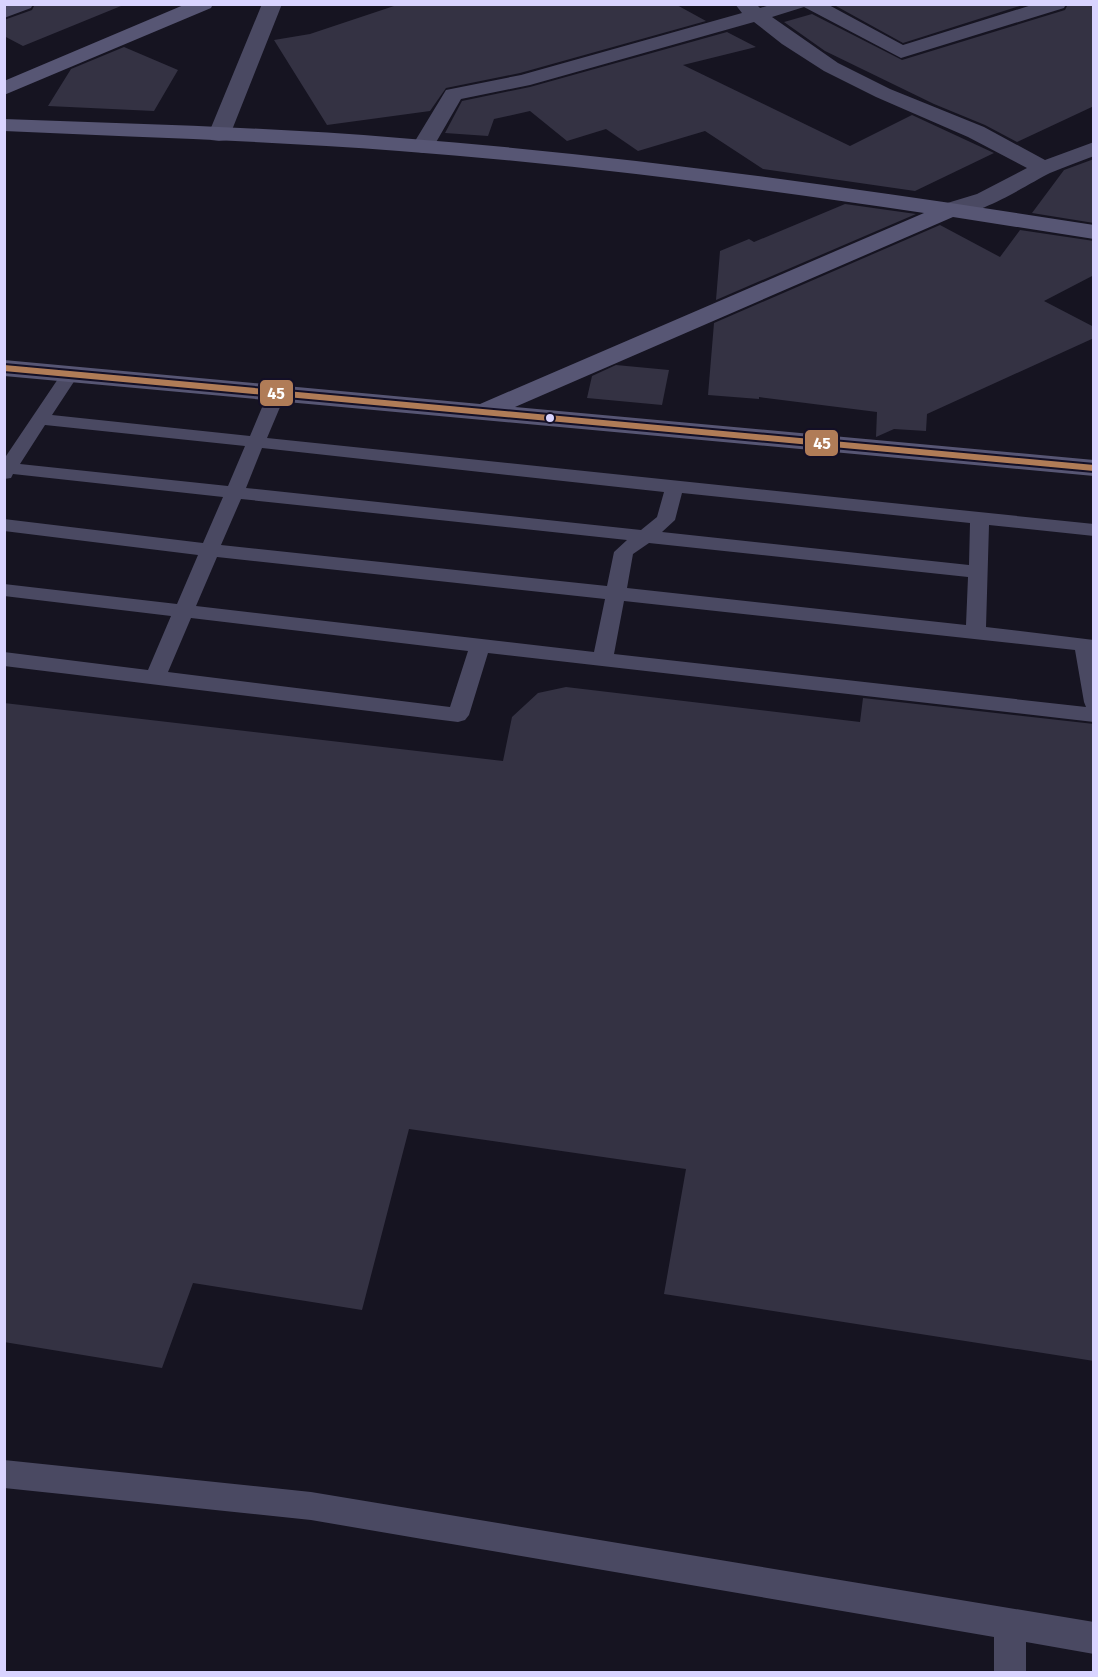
<svg xmlns="http://www.w3.org/2000/svg" width="1098" height="1677" font-family="'Fira Sans',sans-serif">
	<style>
		.building { fill: #343243 }
		.lines { fill: none; stroke-linecap: round; stroke-linejoin: round }
		.lane { fill: #4a4962; fill-rule: evenodd }
		.street { fill: #4a4962; fill-rule: evenodd }
		.secondary { fill: #575674; fill-rule: evenodd }
		.bus-1-casing { stroke: #130f26; stroke-width: 10 }
		.bus-1 { stroke: #b07c57; stroke-width: 6 }
		.bus-dot { fill: #d9d4ff; stroke: #130f26; stroke-width: 2 }
		.line-badge { stroke: #130f26; stroke-width: 2 }
		.badge-label { font-size: 16px; text-anchor: middle; font-weight: bold; fill: #fff }
	</style>
	<rect width="100%" height="100%" fill="#161421"/>
	<path class="building" d="M35,4H121V6L23,46L4,36V20L32,10Z
		M400,4H675L706,21L520,73L446,88L430,111L327,125L274,40L310,34Z
		M843,4H1026L903,43L836,6Z
		M1068,4H1094V106L1017,142L985,125L934,104L825,51L784,22L812,14L902,60L1065,10Z
		M727,32L756,47L683,65L850,146L912,115L994,153L915,191L763,169L705,131L638,151L606,129L567,141L530,111L494,119L488,136L445,133L462,101L530,87Z
		M124,47L178,70L154,111L48,106L71,69Z
		M1094,159V223L1032,213L1064,170Z
		M845,204L916,214L716,300L720,251L749,239L754,242Z
		M940,225L1000,257L1020,230L1094,241V275L1044,301L1094,327V338L927,414L926,431L894,429L876,437L877,412L759,397V399L708,395L714,323Z
		M616,365L669,370L662,405L587,398L592,376Z
		M566,687L860,722L863,698L1094,724V1361L664,1294L686,1169L409,1129L362,1310L193,1283L162,1368L4,1342V703L503,761L512,717L538,693Z"/>
	<g class="lines">
		<path class="lane" d="M70,369L76,370L79,374L52,415L250,436L268,393L271,389H283L286,393L267,438L1094,524V536L989,525L986,627L1094,640V722L488,653L469,715L465,720L458,722L4,666V652L148,670L171,616L4,596V584L177,604L198,555L4,531V519L203,543L223,497L13,474L11,478L4,479V459L64,370ZM45,425L245,446L228,486L20,464ZM262,448L664,492L657,517L641,530L246,488ZM682,493L970,523L969,565L662,532L675,520ZM241,499L627,540L614,552L607,586L221,545ZM649,543L968,577L966,625L627,588L633,554ZM217,557L605,599L594,652L196,606ZM624,601L1075,650L1084,702L1086,707L614,654ZM191,618L468,651L450,707L168,672Z
			M4,1460L311,1492L1094,1622V1654L1026,1642V1672H994V1637L311,1520L4,1488Z"/>
		<path class="street" d="M33,4L31,8L4,18V5Z
			M262,4H282L230,135L227,140L219,141L211,140L208,135Z
			M735,4H756L760,8L773,4H827L903,45L1035,4H1066L1064,8L901,58L804,7L772,17L838,63L890,89L984,127L1045,160L1094,142V156C1079,162 1064,167 1050,173C1024,186 973,221 944,214L941,209L944,204L977,194L1027,168L968,137L876,97L824,71L782,44L754,22L530,85L461,99L431,151L423,153L415,151L412,146L446,90L521,75L742,13Z"/>
		<path class="secondary" d="M186,4H213L211,8L4,95V81Z
			M4,119C136,124 269,127 400,138C633,156 864,189 1094,225V239L953,217L515,407L1094,460V476L4,376V360L480,404L924,213C750,187 574,164 399,151C267,141 136,137 4,131Z"/>
		<g class="bus-1-casing">
			<path id="bus-1" d="M4,368L1094,468"/>
		</g>
		<use href="#bus-1" class="bus-1"/>
	</g>
	<circle class="bus-dot" cx="550" cy="418" r="5"/>
	<g class="line-badge">
		<rect x="259" y="379" width="35" height="28" rx="6" fill="#b07c57"/>
		<rect x="804" y="429" width="35" height="28" rx="6" fill="#b07c57"/>
	</g>
	<g class="badge-label">
		<text x="276" y="399">45</text>
		<text x="822" y="449">45</text>
	</g>
	<rect width="1098" height="1677" fill="none" stroke="#d9d4ff" stroke-width="12"/>
</svg>
